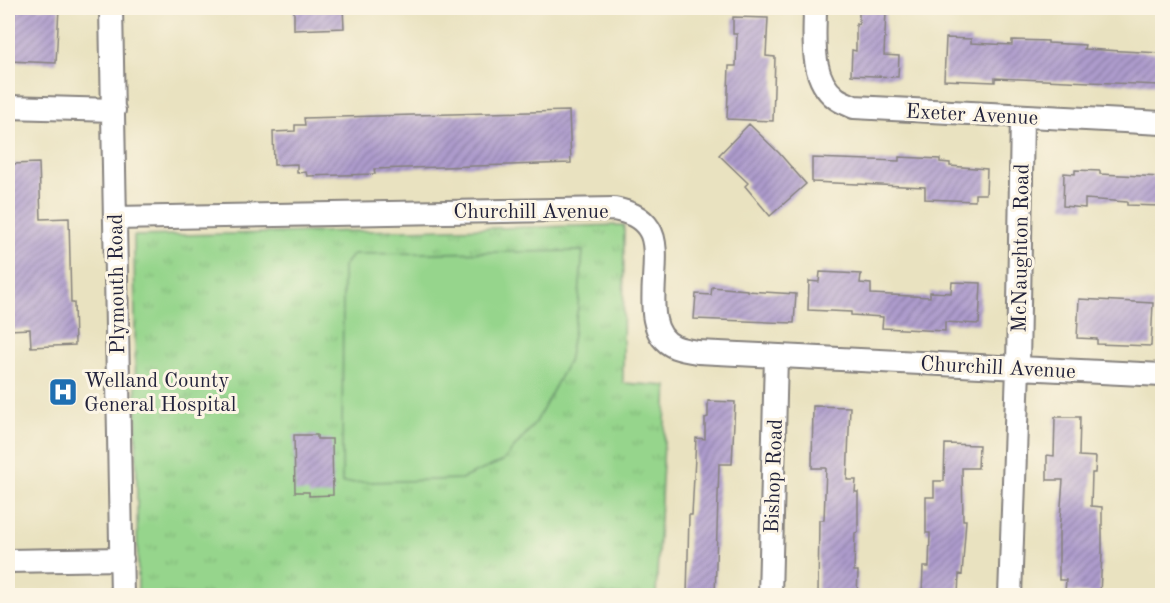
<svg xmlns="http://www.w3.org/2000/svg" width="1170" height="603" font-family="'Old Standard TT',serif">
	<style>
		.park { fill: url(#park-tufts); stroke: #5c7c64; stroke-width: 1.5 }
		.pitch { fill: #96d58c; stroke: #5c7c64; stroke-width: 1.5 }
		.building { fill: url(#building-hatch) }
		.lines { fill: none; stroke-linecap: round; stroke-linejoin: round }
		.minor-casing { stroke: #86827e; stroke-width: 26 }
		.minor { stroke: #fff; stroke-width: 22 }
		.labels { text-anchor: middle; stroke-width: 6; stroke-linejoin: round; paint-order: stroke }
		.street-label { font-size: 21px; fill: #22223b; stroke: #fcf5e5 }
		.poi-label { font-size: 21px; fill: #22223b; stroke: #fcf5e5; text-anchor: start }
	</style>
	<defs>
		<pattern id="park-tufts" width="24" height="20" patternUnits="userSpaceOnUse" patternTransform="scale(1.5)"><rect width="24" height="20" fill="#96d58c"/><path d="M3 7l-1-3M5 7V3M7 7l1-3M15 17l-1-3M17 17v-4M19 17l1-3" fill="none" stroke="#81b77a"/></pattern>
		<pattern id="building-hatch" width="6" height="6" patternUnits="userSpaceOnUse" patternTransform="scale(1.5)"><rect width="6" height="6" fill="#ad9bcc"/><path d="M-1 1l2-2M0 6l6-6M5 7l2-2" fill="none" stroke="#8c7ea7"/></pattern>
	</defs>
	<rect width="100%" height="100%" fill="#fcf5e5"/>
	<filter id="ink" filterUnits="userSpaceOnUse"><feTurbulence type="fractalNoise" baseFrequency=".0167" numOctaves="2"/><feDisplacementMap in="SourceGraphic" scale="12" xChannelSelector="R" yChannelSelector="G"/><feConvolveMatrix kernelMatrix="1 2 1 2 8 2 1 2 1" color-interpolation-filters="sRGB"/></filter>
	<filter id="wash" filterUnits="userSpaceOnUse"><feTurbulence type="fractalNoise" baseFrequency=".008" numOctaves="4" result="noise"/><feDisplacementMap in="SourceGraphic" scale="24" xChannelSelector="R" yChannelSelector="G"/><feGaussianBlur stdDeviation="1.35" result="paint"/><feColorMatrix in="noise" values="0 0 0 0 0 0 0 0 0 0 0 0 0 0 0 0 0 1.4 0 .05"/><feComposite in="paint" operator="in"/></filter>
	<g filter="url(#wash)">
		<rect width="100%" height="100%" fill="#e9e2c0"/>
		<path class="park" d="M624,225L623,383L667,386L656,595H138L134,236Z"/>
		<path class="pitch" d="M583,251L578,307L568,362L536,422L503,461L461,479L342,483L343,267L353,254Z"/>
		<g id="blocks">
			<path class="building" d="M15,8H59L56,63L8,61V24L14,25Z
				M294,8H343L344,28L294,30Z
				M859,11L886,12L884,55L899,56L898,77L851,75L852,50L856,51V23L859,24Z
				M733,17L768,18L766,56L775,57L773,121L727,119L729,66H736L737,34H733Z
				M946,38L971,39V43L1012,45V40L1048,41V43L1085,45L1084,49L1161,53L1159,85L995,78V82L944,80Z
				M569,111L571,163L374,169L375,174L307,176L306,172L297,173V164L274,165L273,132L295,131V125H305L304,118Z
				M749,124L779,153L806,184L770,216L745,186L748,183L719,155Z
				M899,157L940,159V162L950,163V166L987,169L986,194H975V201L925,199V187L812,182V158L899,161Z
				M39,163L41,219L69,218L71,303H74L75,345L31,347L30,329L8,330V174H11V164Z
				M1075,170L1100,171V174L1162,177V199H1160V206L1127,205V202L1085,199V208L1063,206L1064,173L1075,174Z
				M820,272L861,274L860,283L871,284V294L930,297V292L951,293L952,282L981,283L979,324L945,322V331L882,328L883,317L851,315V312L808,310L809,281L819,282Z
				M712,287L747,290V291L796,294L794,323L694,319L696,294L711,295Z
				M1079,299L1153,303L1151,346L1097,344V339L1077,338Z
				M708,401L735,402L732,464H719L715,596H687L689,515H692L696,438L705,439V418L708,417Z
				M813,406L850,407L847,480H856L855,492H858V532L855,533L854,571H858L857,596H818L819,520H824L826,468H812Z
				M1055,417H1080L1079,456L1096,457L1095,473H1092L1091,506L1102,507V554L1100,594L1065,592L1066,580H1059V532L1063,480H1047V455L1054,456Z
				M294,435H317V439H332L333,495L309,496V492H295Z
				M945,444L979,445L978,468H962L963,520H966L962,575L959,574L958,596H922L923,567H929L930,533H926V497H934V481H944Z"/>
		</g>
	</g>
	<g filter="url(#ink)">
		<use href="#blocks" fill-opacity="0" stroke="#86827e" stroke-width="1.5"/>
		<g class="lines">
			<g class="minor-casing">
				<path id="minor" d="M111,8L122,596
					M815,8C815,37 809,78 836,98C841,102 848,104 854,107L1162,123
					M8,107L114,110
					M115,218L614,209C628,212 641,216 649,229C667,256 634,329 675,347C683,350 691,351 698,352L1162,375
					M8,561L122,559
					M770,596L776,356
					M1010,596L1018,368L1022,116"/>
			</g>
			<use href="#minor" class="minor"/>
		</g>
	</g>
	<defs>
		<g id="hospital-square" transform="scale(1.5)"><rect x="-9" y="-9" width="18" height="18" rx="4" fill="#1f6fb2" stroke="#fcf5e5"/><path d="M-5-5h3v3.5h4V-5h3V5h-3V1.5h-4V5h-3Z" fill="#fff"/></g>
	</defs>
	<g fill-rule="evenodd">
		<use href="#hospital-square" x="63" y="392"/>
	</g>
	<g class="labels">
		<g class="street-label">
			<text transform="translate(972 114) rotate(3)" y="7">Exeter Avenue</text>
			<text x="531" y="218">Churchill Avenue</text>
			<text transform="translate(1020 248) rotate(-89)" y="7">McNaughton Road</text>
			<text transform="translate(116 284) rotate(-91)" y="7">Plymouth Road</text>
			<text transform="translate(998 367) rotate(3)" y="7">Churchill Avenue</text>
			<text transform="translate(773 476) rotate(-88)" y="7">Bishop Road</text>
		</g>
		<g class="poi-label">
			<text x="84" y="387">Welland County<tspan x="84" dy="24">General Hospital</tspan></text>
		</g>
	</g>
	<rect width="1170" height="603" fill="none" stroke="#fcf5e5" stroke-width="30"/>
</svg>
